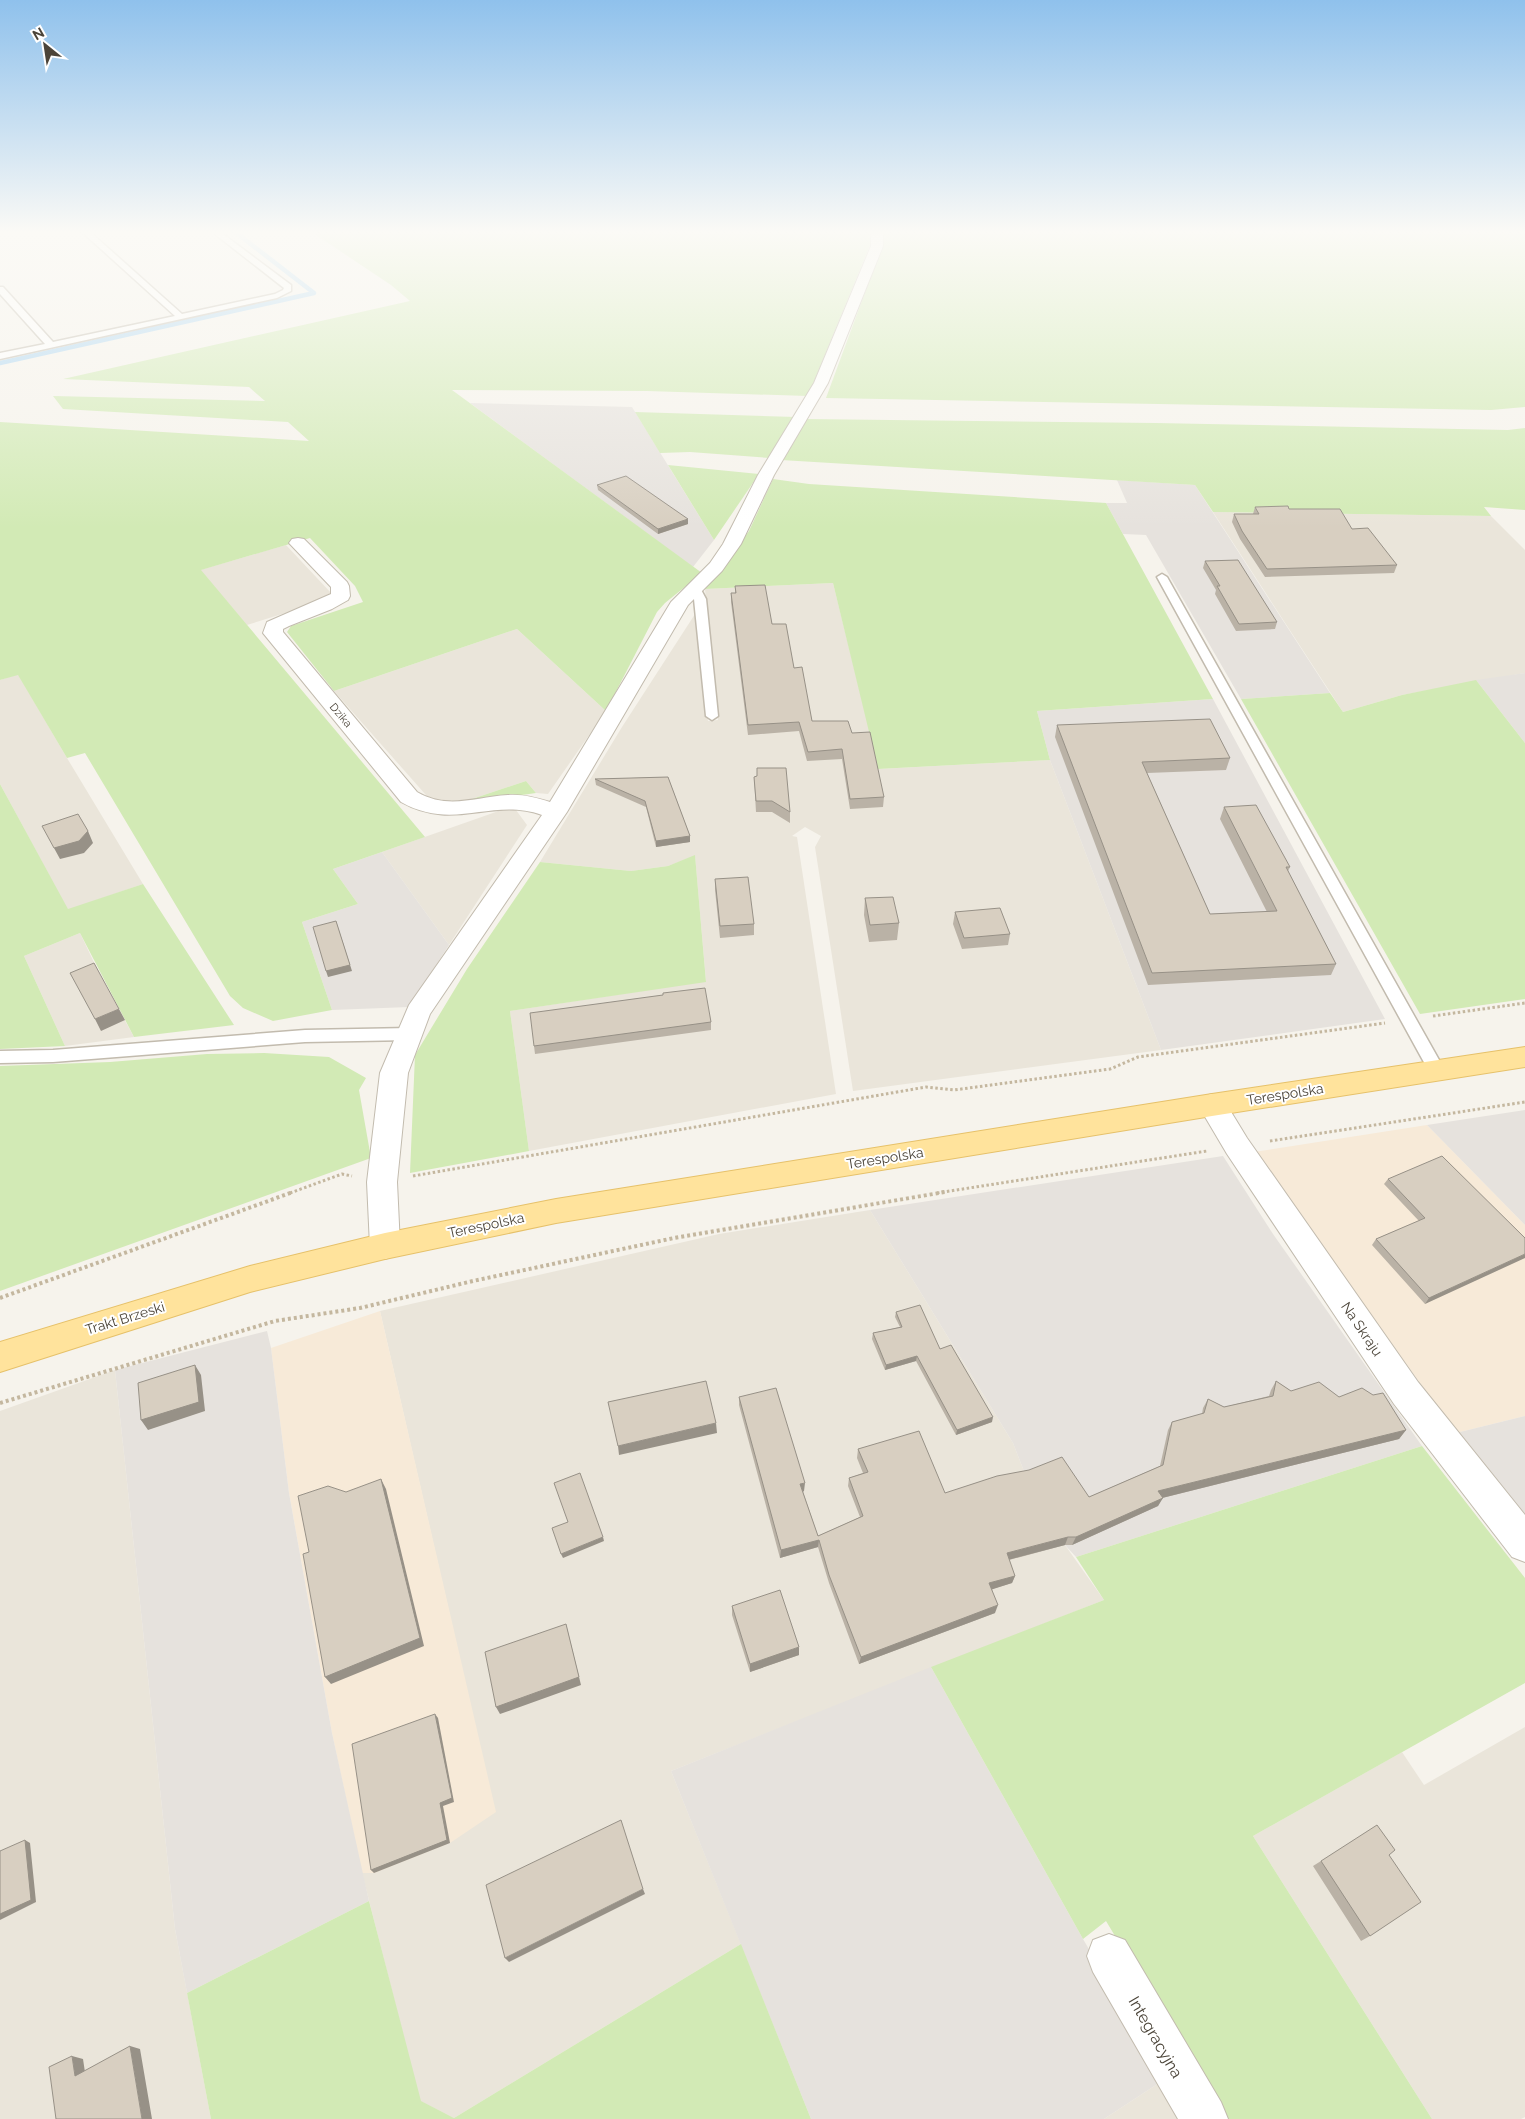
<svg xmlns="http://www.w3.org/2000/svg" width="1525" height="2119" font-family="Raleway,sans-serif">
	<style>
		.residential { fill: #eae5da }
		.commercial { fill: #f7ead8 }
		.industrial { fill: #e6e2dd }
		.green { fill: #d2eab5 }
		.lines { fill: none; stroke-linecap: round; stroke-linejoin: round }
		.stream { stroke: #a9d4f2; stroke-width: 4.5 }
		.lane-casing { stroke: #c2bbae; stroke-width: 3 }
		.street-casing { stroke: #c2bbae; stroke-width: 2 }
		.primary-casing { stroke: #e6c16a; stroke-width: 2 }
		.path-far1 { stroke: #c4b79f; stroke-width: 3; stroke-dasharray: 2.5 2.5; stroke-linecap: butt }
		.path { stroke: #c4b79f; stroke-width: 4; stroke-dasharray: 3 3; stroke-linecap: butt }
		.lane { fill: #fff; fill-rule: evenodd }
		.street { fill: #fff; fill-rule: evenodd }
		.primary { fill: #ffe39c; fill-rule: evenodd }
		.wall { fill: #bab2a6 }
		.shaded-wall { fill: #979187 }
		.building { fill: #d8cfc1; stroke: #979187 }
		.labels { text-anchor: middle; stroke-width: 4; stroke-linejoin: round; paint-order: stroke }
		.far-street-label { font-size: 11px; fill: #4b4439; stroke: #fff }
		.street-label { font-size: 14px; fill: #4b4439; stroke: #fff }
		.near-street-label { font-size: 16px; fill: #4b4439; stroke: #fff }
	</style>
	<rect width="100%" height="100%" fill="#f6f3ec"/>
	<path class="residential" d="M1213,512L1491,516L1525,550V673L1402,695L1343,712Z
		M286,545L332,594L327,600L247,625L200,570Z
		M833,583L879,769L1050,760L1161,1050L853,1091L815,847L821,836L805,827L792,836L797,837L836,1094L529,1151L510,1011L706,981L695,856L668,866L631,871L540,862L622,727L697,611L708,721L718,720L705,589Z
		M517,629L606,711L548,794L536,793L526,781L454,805L433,803L334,691Z
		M18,674L67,758L143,884L68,910L0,784V680Z
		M513,806L527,825L449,945L382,852Z
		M80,933L100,975L134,1037L65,1046L24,956Z
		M870,1210L1013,1443L1027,1479L1065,1545L1104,1600L671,1771L741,1944L454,2118L420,2101L362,1873H374L495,1812L380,1311L719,1234Z
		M115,1370L175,1929L211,2119H0V1411Z
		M1525,1727V2117L1521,2119H1432L1253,1836L1402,1752L1424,1785Z
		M1165,2079L1187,2119H1104Z"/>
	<path class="commercial" d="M1427,1125L1525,1225V1416L1456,1433L1254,1152Z
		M380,1311L496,1812L450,1843L374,1873H362L332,1733L289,1493L271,1348Z"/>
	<path class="industrial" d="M470,403L632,407L714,540L693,567Z
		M1117,480L1195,485L1330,693L1241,699L1146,535L1123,534L1106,503H1127Z
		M1525,673V743L1476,680Z
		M1213,699L1385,1019L1161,1050L1050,760L1037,711Z
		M382,852L449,945L409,1007L332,1010L302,922L358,904L333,869Z
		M1525,1110V1225L1427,1125Z
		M1223,1156L1273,1234L1422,1446L1076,1557L1065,1545L1027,1479L1013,1443L870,1210Z
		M267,1331L271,1348L289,1493L332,1733L369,1901L187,1993L175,1929L115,1370Z
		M1525,1416V1515L1456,1433Z
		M931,1667L1083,1939L1165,2079L1104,2119H811L671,1771Z"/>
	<path class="green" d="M310,231H872L873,238L808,396L647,391L452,390L702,573L665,603L657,612L606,711L517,629L334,691L287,632L291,626L363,602L355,586L310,538L201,570L425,837L333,869L358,904L302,922L332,1010L273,1021L243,1008L230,996L85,753L67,758L18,675L0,680V422L309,441L288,422L63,409L53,396L265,401L249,387L63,379L410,301L391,285Z
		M883,231H1525V407L1491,410L826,398L884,241Z
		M635,412L796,417L770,458L690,452L660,453Z
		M806,419L1156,423L1508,430L1525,428V510L1484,507L1491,516L1213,512L1195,485L781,460Z
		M668,465L759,474L714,540Z
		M773,479L809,484L1106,503L1213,699L1037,711L1050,760L878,769L833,583L705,589L749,531Z
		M1476,680L1525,743V999L1420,1014L1241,699L1330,693L1343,712L1402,695Z
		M526,781L536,793L454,805Z
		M0,784L68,909L143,884L234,1025L134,1037L80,933L24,956L65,1046L0,1049Z
		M695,855L706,982L510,1011L529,1151L410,1173L415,1055L467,969L540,862L631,871L668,866Z
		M264,1053L329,1057L366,1078L359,1090L371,1158L0,1291V1066L110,1062L207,1054Z
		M1422,1446L1525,1578V1683L1253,1836L1432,2119H1225L1106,1921L1083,1939L931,1667L1104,1600L1076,1557Z
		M369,1901L421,2101L454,2118L741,1944L811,2119H211L187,1993Z"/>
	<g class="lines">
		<path class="stream" d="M0,363L314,293L234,231"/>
		<g class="lane-casing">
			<path id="lane" d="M81,231H89L182,314L275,294L283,290L284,288L211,231H219L291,285V291L277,298L0,359V353L45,344L0,294V287H3L53,342L175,316Z
				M1162,574L1167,577L1443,1067L1445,1071L1443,1075L1437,1077L1431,1075L1157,577Z
				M694,583L698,584L706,599L718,716L712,720L706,716L694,599L688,586Z
				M410,1028L416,1030L418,1034L416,1038L410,1040L305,1042L53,1062L0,1063V1051L53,1050L305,1030Z"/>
		</g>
		<g class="street-casing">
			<path id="street" d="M871,231H883V246L828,383L774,475L741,544L722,571L688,605L567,812L430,1014L408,1073L397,1182L400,1246L396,1255L385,1259L374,1255L370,1246L367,1182L380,1073L409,1005L542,815C491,797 454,832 401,802L263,633L267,622L331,594V587L289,543L292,539L298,538L304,539L347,582L349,586L350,596L348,600L332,609L289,626L283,629V632L417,792C448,810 475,797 508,795C523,794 537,798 550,802L671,602L710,563L723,544L758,475L814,383L871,246Z
				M1212,1094L1222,1097L1247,1138L1418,1382L1525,1515V1562L1512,1557L1394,1404L1227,1154L1198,1105L1202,1097Z
				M1109,1934L1125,1940L1221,2102L1228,2119H1178L1093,1972L1087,1956L1093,1940Z"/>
		</g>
		<g class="primary-casing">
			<path id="primary" d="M1525,1047V1067L1212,1116L556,1223L385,1259L250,1292L0,1372V1342L250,1266L385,1233L556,1199L1212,1094Z"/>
		</g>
		<path class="path-far1" d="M1433,1016L1525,1003
			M1270,1141L1525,1102
			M413,1176L926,1087L954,1090L1110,1069L1138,1057L1385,1023
			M290,1193L342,1174L352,1176
			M937,1193L1207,1151"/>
		<path class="path" d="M0,1298L293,1192
			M0,1403L275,1321L360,1308L473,1281L674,1238L945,1192"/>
		<use href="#lane" class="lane"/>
		<use href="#street" class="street"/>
		<use href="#primary" class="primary"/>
	</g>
	<path class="wall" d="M597,485L688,519V524L658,534L598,490Z
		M1255,507L1289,509L1352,529L1397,565L1394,573L1265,577L1240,539L1232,522L1234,514H1253Z
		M1205,561L1277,622L1275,629L1236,631L1215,594L1216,590L1203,568Z
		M735,586L772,624L794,668L812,721L852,733L884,797L883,807L850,809L842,759L807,761L799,731L748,735L731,602V593H735Z
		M1057,725L1230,758L1226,770L1147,773L1210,914L1267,912L1220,819L1224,807L1290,867L1288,871L1336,964L1331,975L1148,985L1055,737Z
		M668,777L690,836V842L656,847L646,807L596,785L595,779Z
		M754,777L790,812V823L772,812H756Z
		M715,879L754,924V935L720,938L715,890Z
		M865,898L899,923L897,940L869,942L864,915Z
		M955,912L1010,934L1008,945L962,949L953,924Z
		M663,995L711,1022V1030L535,1054L534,1046Z
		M1388,1179L1525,1238L1425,1304L1372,1245L1376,1239L1419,1221L1384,1184Z
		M896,1312L940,1349L992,1422L956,1435L916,1361L885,1370L872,1339L873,1333L900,1327L895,1317Z
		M1276,1381L1291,1391L1339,1397L1406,1430L1399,1439L1162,1498L1158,1506L1072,1545H1065L1009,1560L1015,1576L1012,1583L992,1589L995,1613L859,1664L829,1583L818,1547L780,1558L739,1405V1397L804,1491L803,1492L818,1536L860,1517L848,1486L849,1478L863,1473L857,1458L858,1449L945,1493L1089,1497L1160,1466L1168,1430L1172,1422L1202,1414L1203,1408L1208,1399L1224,1407L1269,1396L1271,1390Z
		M732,1606L799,1655L750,1672L732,1615Z
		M1389,1855L1370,1936L1361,1941L1313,1866L1321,1861Z"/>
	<path class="shaded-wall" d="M688,519V524L658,534V529Z
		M88,831L93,843L84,853L60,859L54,848Z
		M690,836V842L656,847V841Z
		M336,921L352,971L328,977L326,971Z
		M119,1009L125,1020L101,1031L95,1019Z
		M1525,1254V1258L1425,1304L1429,1298Z
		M917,1356L916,1361L885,1370L886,1365Z
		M195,1365L201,1375L205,1411L148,1430L141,1420Z
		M993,1417L992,1422L956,1435L957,1430Z
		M716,1423L717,1433L619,1455L618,1446Z
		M1406,1430L1399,1439L1154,1500L1158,1491Z
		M381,1479L386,1489L424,1646L331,1684L325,1677Z
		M805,1483L804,1491L800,1492V1484Z
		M1163,1498L1158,1506L1072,1545L1076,1537Z
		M603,1537L604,1541L563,1558L561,1554Z
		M1068,1537L1065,1545L1004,1561L1007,1553Z
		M819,1540L818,1547L780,1558L781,1550Z
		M1015,1576L1012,1583L987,1591L989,1583Z
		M998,1605L995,1613L859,1664L861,1657Z
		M566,1624L581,1685L500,1714L496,1707Z
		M799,1647V1655L750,1672V1664Z
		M435,1714L438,1718L454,1802L443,1806L450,1843L374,1873L371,1870L440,1803Z
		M25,1840L30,1843L36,1902L0,1920V1914Z
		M643,1889L645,1894L509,1962L505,1958Z
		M130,2046L140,2049L152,2119H142Z
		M72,2056L83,2059L86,2079L75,2076Z"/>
	<path class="building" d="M626,476L688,519L658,529L597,485Z
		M1288,506L1289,509H1340L1352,529L1368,528L1397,565L1267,569L1242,531L1234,514H1259L1255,507Z
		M1238,560L1277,622L1239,624L1217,586H1220L1205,561Z
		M765,585L772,624H786L794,668L802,667L812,721H848L852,733L870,732L884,797L850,799L842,749L808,752L799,722L748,725L731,593H736L735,586Z
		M1210,719L1230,758L1142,762L1210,914L1277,911L1224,807L1256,805L1290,867H1286L1336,964L1152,973L1057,725Z
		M757,768H786L790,812L772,801H756L754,777L757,776Z
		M668,777L690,836L656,841L645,801L595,779Z
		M78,814L88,831L79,841L54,848L42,826Z
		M748,877L754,924L720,926L715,879Z
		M893,897L899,923L870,925L865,898Z
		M1000,908L1010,934L964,938L955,912Z
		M336,921L350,965L326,971L313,927Z
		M94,963L119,1009L95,1019L70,973Z
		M705,988L711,1022L534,1046L530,1013L663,995V993Z
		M1442,1156L1525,1238V1254L1429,1298L1376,1239L1425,1218L1388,1179Z
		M920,1305L940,1349L951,1345L993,1417L957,1430L917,1356L886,1365L873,1333L902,1327L896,1312Z
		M195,1365L199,1402L141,1420L138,1383Z
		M706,1381L716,1423L618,1446L608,1402Z
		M1276,1381L1291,1391L1319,1382L1339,1397L1362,1388L1373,1395L1383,1393L1406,1430L1158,1491L1163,1498L1076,1537H1068L1007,1553L1015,1576L989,1583L998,1605L861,1657L829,1575L819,1540L781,1550L739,1397L776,1388L805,1483L800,1484L818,1536L863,1516L849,1478L868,1472L858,1449L919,1431L945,1493L997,1476L1029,1470L1062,1457L1089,1497L1163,1465L1172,1422L1204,1413L1208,1399L1224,1407L1273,1396Z
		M580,1473L603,1537L561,1554L552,1528L568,1522L554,1483Z
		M381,1479L420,1638L325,1677L303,1554L309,1552L298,1496L328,1486L346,1492Z
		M780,1590L799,1647L750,1664L732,1606Z
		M566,1624L579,1677L496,1707L485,1652Z
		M435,1714L452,1798L440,1803L447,1840L371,1870L352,1744Z
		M621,1820L643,1889L505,1958L486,1885Z
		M1377,1825L1395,1850L1389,1855L1421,1902L1370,1936L1321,1861Z
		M25,1840L31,1900L0,1914V1851Z
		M130,2046L142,2119H56L49,2067L72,2056L75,2076Z"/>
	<linearGradient id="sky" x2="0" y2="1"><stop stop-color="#8fc1ec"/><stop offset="0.44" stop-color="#fbfaf6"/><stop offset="1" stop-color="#fbfaf6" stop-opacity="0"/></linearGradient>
	<rect width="1525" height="528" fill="url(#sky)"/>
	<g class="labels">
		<g class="far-street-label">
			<text transform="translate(341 715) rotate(50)" y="4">Dzika</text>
		</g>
		<g class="street-label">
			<text transform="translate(1285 1094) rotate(-9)" y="5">Terespolska</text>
			<text transform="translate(885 1158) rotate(-9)" y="5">Terespolska</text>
			<text transform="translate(486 1225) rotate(-12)" y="5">Terespolska</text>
			<text transform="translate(125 1318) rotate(-17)" y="5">Trakt Brzeski</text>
			<text transform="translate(1362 1329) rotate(56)" y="5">Na Skraju</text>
		</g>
		<g class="near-street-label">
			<text transform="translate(1156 2037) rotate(60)" y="6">Integracyjna</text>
		</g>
	</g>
	<g transform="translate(45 45) rotate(330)" stroke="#ffffff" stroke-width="4" paint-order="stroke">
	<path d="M0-4L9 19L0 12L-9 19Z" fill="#4b4439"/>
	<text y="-8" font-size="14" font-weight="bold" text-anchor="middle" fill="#4b4439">N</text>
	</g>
</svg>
